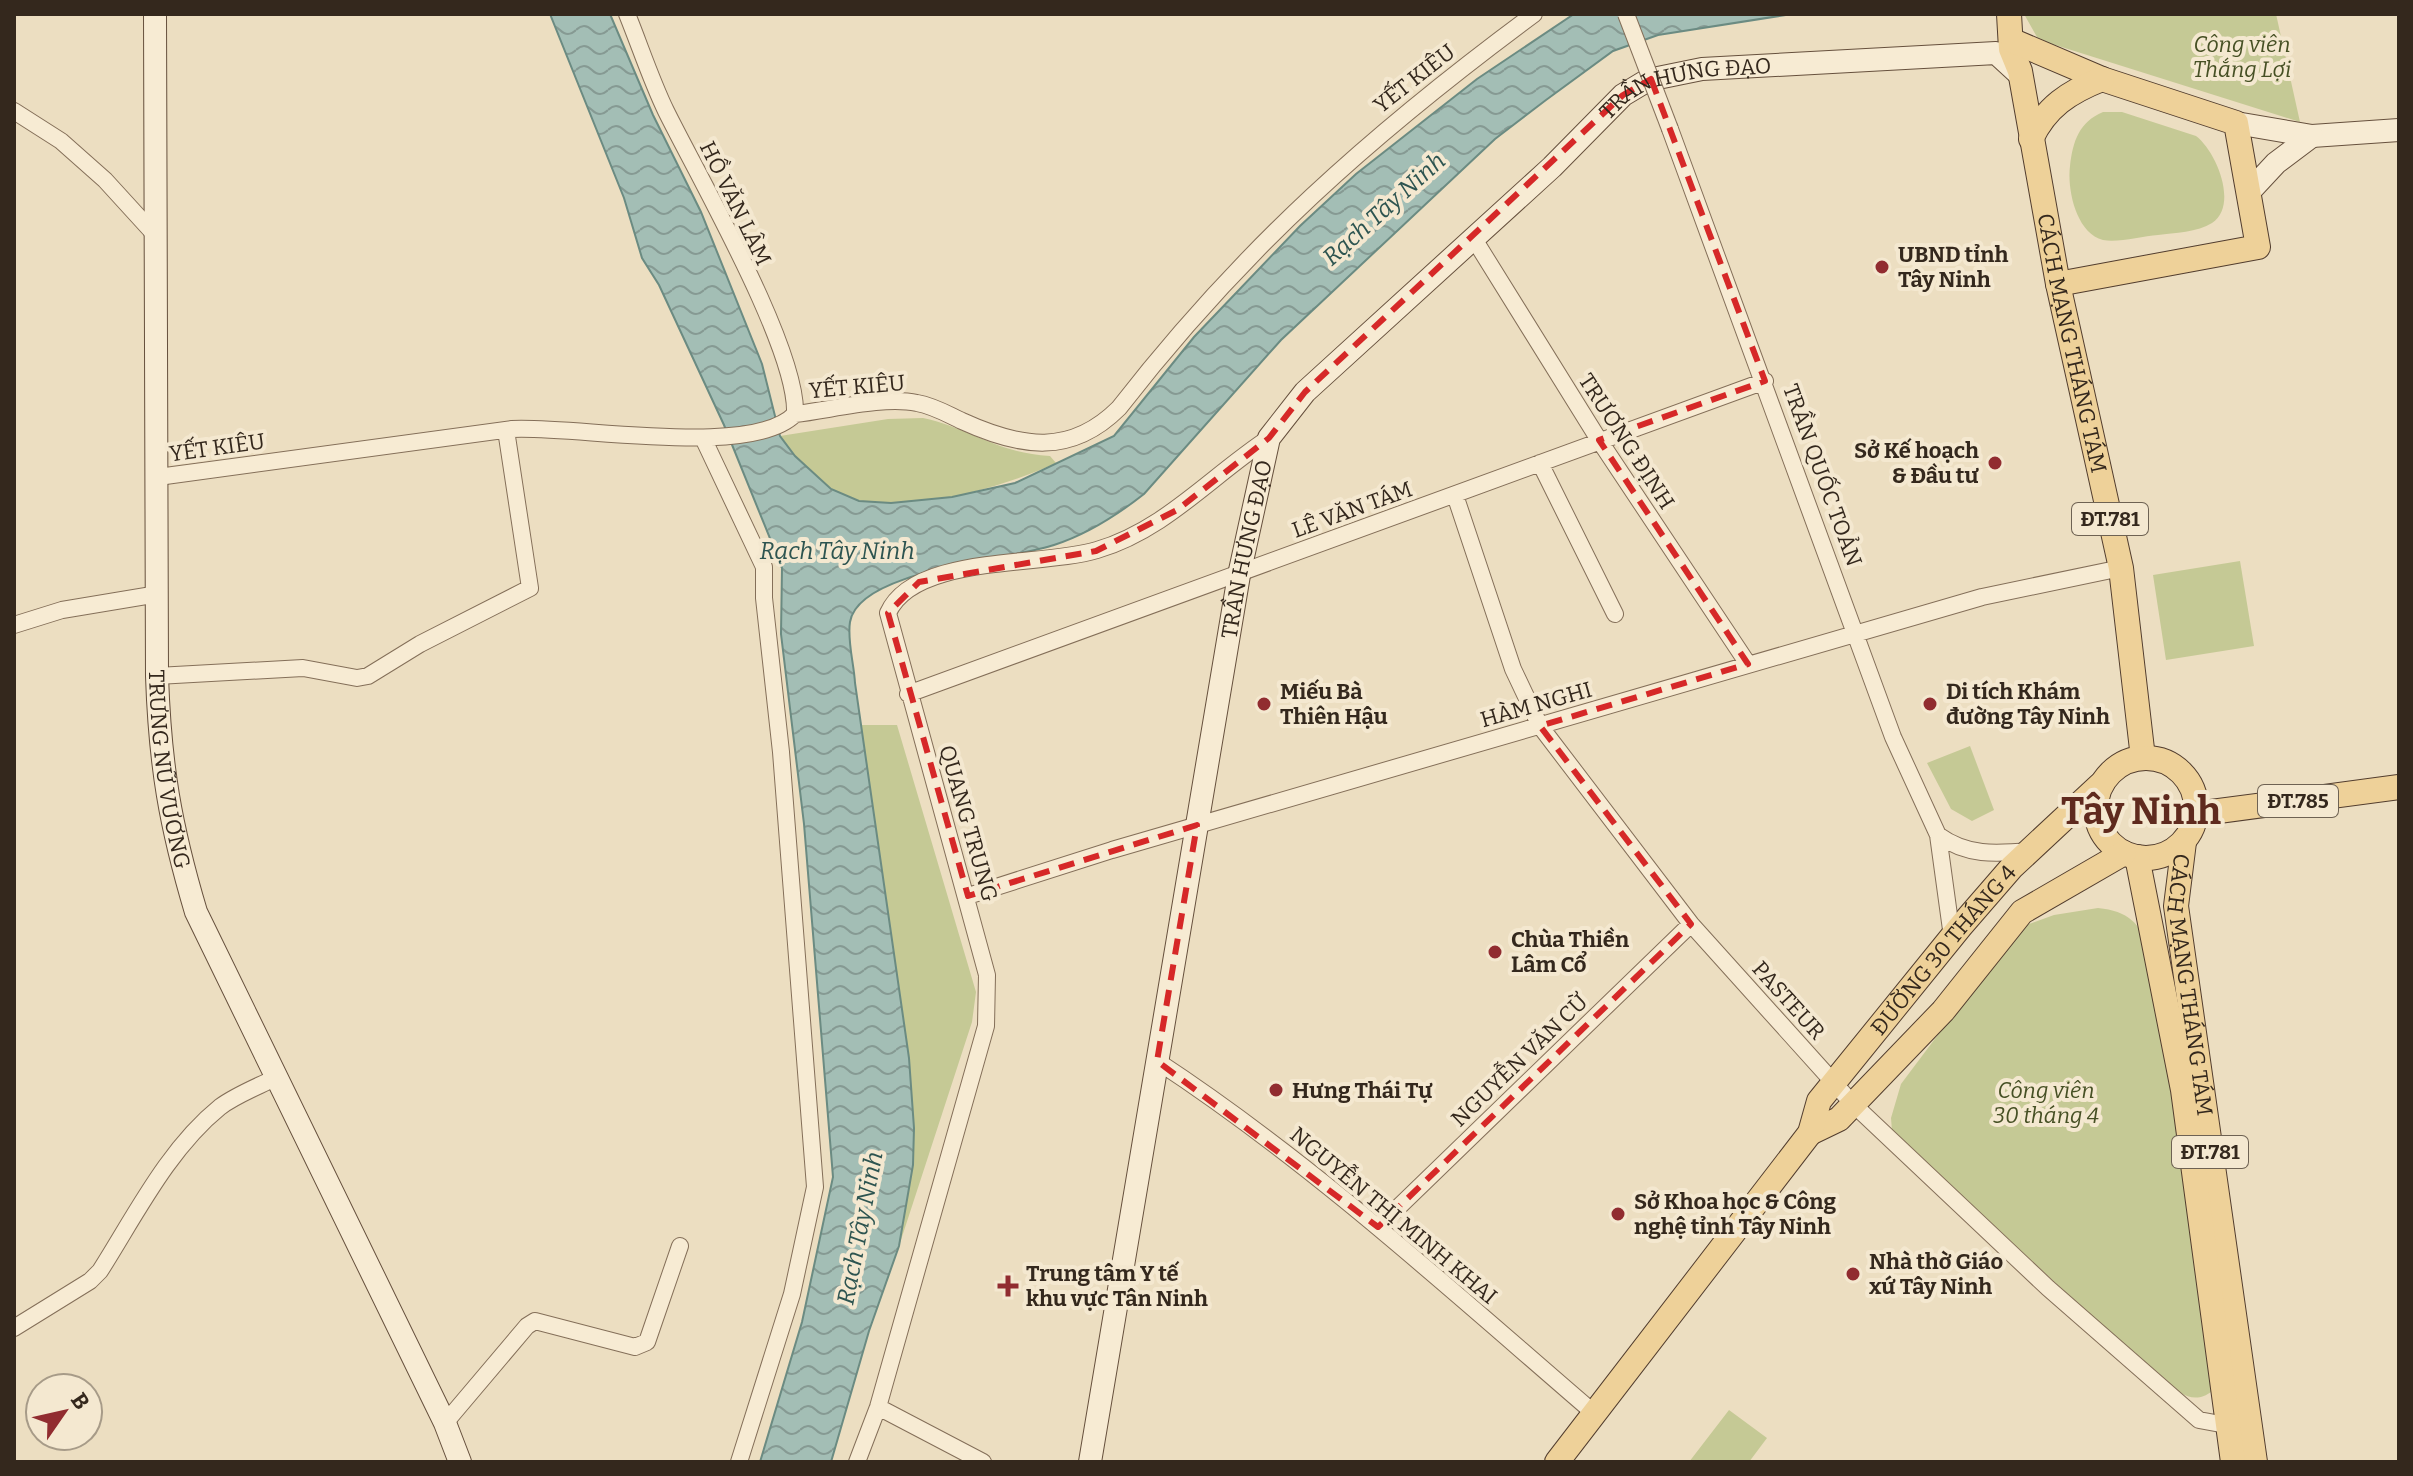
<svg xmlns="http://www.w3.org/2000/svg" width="2413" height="1476" font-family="Bitter,serif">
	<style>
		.green { fill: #c5c995 }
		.water { fill: url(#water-waves); stroke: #6b8b82; stroke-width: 2 }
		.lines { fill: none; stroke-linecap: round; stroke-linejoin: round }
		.street-casing { stroke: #846f59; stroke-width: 18 }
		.secondary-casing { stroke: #66503d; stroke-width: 24 }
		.primary-casing { stroke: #523d2e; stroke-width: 26 }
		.street { stroke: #f7ebd3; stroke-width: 16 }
		.secondary { stroke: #f7ebd3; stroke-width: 22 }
		.primary { stroke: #eed199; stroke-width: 24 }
		.street-bridge-casing { stroke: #846f59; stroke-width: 18; stroke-linecap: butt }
		.street-bridge { stroke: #f7ebd3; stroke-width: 16 }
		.marked { fill: none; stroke: #d62828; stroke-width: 6; stroke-dasharray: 16 10; stroke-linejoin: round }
		.poi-dot { fill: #912c30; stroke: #f4e8d0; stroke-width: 3 }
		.labels { text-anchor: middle; stroke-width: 8; stroke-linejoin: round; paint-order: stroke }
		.shield { fill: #f4e8d0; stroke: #6e6253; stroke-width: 2 }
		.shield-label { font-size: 20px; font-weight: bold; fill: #34281d }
		.park-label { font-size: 22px; font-style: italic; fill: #465024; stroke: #f4e8d0 }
		.street-label { font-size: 22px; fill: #34281d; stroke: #f4e8d0 }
		.poi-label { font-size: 22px; font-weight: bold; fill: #34281d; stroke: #f4e8d0; text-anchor: start }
		.water-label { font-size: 24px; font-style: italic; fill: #2d5450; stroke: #f4e8d0 }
		.town-label { font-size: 38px; font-weight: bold; fill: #5f2a1e; stroke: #f4e8d0 }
	</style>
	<defs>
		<pattern id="water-waves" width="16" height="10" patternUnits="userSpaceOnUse" patternTransform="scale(2)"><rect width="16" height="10" fill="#a3beb5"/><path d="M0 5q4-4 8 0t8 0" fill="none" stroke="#869a93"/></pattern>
	</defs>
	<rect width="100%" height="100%" fill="#ecdec1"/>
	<path class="green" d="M2024,14H2276L2300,122L2049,43L2037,37Z
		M2103,112H2122L2196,136C2216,151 2239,205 2212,223C2198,232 2174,233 2158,235C2142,236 2118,243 2103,240C2076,233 2067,189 2070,166C2073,141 2079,122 2103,112Z
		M923,418C970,428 996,453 1050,456L1056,463C1007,486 914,513 860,501C826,493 799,463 780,436L888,419Z
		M2240,561L2254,646L2166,660L2153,575Z
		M861,725H897L976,992L972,1022L899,1246L913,1165L914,1128L909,1058Z
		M1970,746L1994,810L1972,821L1951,809L1927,763Z
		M2098,908C2128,911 2141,923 2149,951L2212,1359V1391C2194,1406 2180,1392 2163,1383L1892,1131L1891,1118L1901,1084L2018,928L2054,915Z
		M1729,1410L1767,1438L1749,1462H1689Z"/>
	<path class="water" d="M550,14H610L653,115L701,212L762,364L780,436L795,456L831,489L859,501L891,503L952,497L1015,483L1114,436L1194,337L1300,226L1356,174L1477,79L1574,14H1792L1658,35L1613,51L1546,100L1495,139L1281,340L1144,494C1116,516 1088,534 1054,545C1011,560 859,569 850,622C847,640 854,664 855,683L909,1058L914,1128L913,1165L899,1246L869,1331L831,1462H760L802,1322L833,1177L804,824L781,634L782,568L724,425L659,285L642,258L624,198Z"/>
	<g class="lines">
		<g class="street-casing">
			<path id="street" d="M627,14C640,46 651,80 666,111C698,176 798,349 795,414
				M14,111L61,141L105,180L157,237
				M1670,129L1893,737L1938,835L1952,937
				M1474,239L1599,440L1748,664
				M703,438L764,567V598L781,752L815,1187L792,1294L739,1462
				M1540,463L1615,614
				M158,477L512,429C574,425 752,459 795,414C831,410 883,396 917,403C934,406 947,414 962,421C1021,448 1071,456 1119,408C1244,247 1372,134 1534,14
				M1455,495L1513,669L1540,726L1691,924L1853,1104L2048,1288L2199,1420L2226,1425
				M14,625L62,610L158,594
				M157,676L303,668L357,678L368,676L420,644L530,588L506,430
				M908,694L1765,381
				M1938,835C1967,856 1995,854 2030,851
				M968,896L1112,850L1982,597L2121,568
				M1157,1061C1314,1164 1453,1292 1595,1414
				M1378,1227L1691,924
				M14,1328L90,1281L100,1271C135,1216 168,1149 220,1107C236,1095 257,1087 275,1078
				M878,1407L983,1462
				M445,1423L527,1326L535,1321L635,1347L647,1342L680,1246
				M857,1462L878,1407L986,1026L987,975L888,613C914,554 1043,567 1097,550C1165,530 1211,476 1269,438"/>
		</g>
		<g class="secondary-casing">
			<g id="secondary">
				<path id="s1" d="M155,14L157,676C160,765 170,825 196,912L445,1423L460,1462"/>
				<path d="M2236,123L2312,136L2399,130"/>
				<path d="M2249,192L2276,163L2312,136"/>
				<path id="s2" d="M1090,1462L1239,575L1269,438L1305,392L1552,167L1623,95L1648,80L1702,69L1996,53L2021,76"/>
			</g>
		</g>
		<g class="primary-casing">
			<g id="primary">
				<path id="s3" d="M2009,14L2011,49L2020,71L2058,284L2121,568L2143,758"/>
				<path d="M2013,41L2102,79L2236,123L2258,247L2058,284"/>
				<path d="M2031,139C2046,107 2069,92 2102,79"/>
				<circle cx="2146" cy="808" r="50"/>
				<path d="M2196,814L2399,787"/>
				<path id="s4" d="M2184,842L2176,906L2255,1462"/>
				<path d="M2137,857L2183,1090L2233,1462"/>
				<path d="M1810,1133L1839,1119L1943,1011L2022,912L2124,853"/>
				<path id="s5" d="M1557,1462L1810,1133L1819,1101L1960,927L2012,867L2100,785"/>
			</g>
		</g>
		<use href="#street" class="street"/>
		<use href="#secondary" class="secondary"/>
		<use href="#primary" class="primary"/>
		<g class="street-bridge-casing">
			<path id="street-bridge" d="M1626,14L1670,129"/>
		</g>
		<use href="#street-bridge" class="street-bridge"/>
	</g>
	<path class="marked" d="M1651,79L1765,381L1599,440L1748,664L1540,726L1691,924L1378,1227L1157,1061L1197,825L968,896L888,613L919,582L1096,551L1177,510L1269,438L1305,392L1623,95Z"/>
	<g class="poi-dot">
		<circle cx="1882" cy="267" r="8"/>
		<circle cx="1995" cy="463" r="8"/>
		<circle cx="1264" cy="704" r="8"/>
		<circle cx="1930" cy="704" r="8"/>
		<circle cx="1495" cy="952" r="8"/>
		<circle cx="1276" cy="1090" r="8"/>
		<circle cx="1618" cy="1214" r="8"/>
		<circle cx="1853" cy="1274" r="8"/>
		<path d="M1004 1274h8v8h8v8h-8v8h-8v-8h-8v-8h8z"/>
	</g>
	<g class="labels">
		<g class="shield">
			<rect x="2072" y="503" width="76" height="32" rx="6"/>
			<rect x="2258" y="785" width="80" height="32" rx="6"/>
			<rect x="2172" y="1136" width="76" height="32" rx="6"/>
		</g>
		<g class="shield-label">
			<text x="2110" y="526">ĐT.781</text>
			<text x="2298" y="808">ĐT.785</text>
			<text x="2210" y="1159">ĐT.781</text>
		</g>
		<g class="park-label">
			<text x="2242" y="52">Công viên<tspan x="2242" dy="25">Thắng Lợi</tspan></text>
			<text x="2046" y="1098">Công viên<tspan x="2046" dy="25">30 tháng 4</tspan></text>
		</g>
		<g class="street-label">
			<text transform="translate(1414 78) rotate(-38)" y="8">YẾT KIÊU</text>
			<text dy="8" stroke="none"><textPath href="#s2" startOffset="1596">TRẦN HƯNG ĐẠO</textPath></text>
			<text transform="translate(736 203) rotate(64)" y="8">HỒ VĂN LÂM</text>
			<text dy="8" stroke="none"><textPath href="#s3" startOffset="336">CÁCH MẠNG THÁNG TÁM</textPath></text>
			<text transform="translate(857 386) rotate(-5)" y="8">YẾT KIÊU</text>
			<text transform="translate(1627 441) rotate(57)" y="8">TRƯƠNG ĐỊNH</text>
			<text transform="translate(217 447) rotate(-8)" y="8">YẾT KIÊU</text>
			<text transform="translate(1823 475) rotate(70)" y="8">TRẦN QUỐC TOẢN</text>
			<text transform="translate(1352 509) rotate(-20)" y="8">LÊ VĂN TÁM</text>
			<text dy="8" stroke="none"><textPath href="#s2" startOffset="926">TRẦN HƯNG ĐẠO</textPath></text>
			<text transform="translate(1536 704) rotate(-16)" y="8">HÀM NGHI</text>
			<text dy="8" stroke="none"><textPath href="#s1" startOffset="756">TRƯNG NỮ VƯƠNG</textPath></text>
			<text transform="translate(969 823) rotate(74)" y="8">QUANG TRUNG</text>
			<text dy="8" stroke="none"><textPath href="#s5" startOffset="644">ĐƯỜNG 30 THÁNG 4</textPath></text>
			<text dy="8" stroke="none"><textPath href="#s4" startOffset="144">CÁCH MẠNG THÁNG TÁM</textPath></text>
			<text transform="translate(1789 1000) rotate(48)" y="8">PASTEUR</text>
			<text transform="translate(1519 1060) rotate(-44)" y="8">NGUYỄN VĂN CỪ</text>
			<text transform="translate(1394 1215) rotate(40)" y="8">NGUYỄN THỊ MINH KHAI</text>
		</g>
		<g class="poi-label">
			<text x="1898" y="262">UBND tỉnh<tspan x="1898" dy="25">Tây Ninh</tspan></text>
			<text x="1979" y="458" text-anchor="end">Sở Kế hoạch<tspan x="1979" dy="25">&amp; Đầu tư</tspan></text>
			<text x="1280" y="699">Miếu Bà<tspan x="1280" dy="25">Thiên Hậu</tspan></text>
			<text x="1946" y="699">Di tích Khám<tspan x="1946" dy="25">đường Tây Ninh</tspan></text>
			<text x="1511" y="947">Chùa Thiền<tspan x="1511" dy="25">Lâm Cổ</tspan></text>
			<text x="1292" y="1098">Hưng Thái Tự</text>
			<text x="1634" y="1209">Sở Khoa học &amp; Công<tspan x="1634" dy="25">nghệ tỉnh Tây Ninh</tspan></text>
			<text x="1869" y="1269">Nhà thờ Giáo<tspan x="1869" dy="25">xứ Tây Ninh</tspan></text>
			<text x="1026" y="1281">Trung tâm Y tế<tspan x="1026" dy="25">khu vực Tân Ninh</tspan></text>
		</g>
		<g class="water-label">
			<text transform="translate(1384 209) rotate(-42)" y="8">Rạch Tây Ninh</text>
			<text x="837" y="559">Rạch Tây Ninh</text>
			<text transform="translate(860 1228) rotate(-79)" y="8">Rạch Tây Ninh</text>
		</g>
		<g class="town-label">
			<text x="2141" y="824">Tây Ninh</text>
		</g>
	</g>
	<rect width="2413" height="1476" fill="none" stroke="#34281d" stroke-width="32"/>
	<g transform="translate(64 1412) rotate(56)"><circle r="38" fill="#f4e8d0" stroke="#a79b88" stroke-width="2"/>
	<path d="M0-6L14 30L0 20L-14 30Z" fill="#912c30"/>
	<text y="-12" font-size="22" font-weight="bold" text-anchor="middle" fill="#34281d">B</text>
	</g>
</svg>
